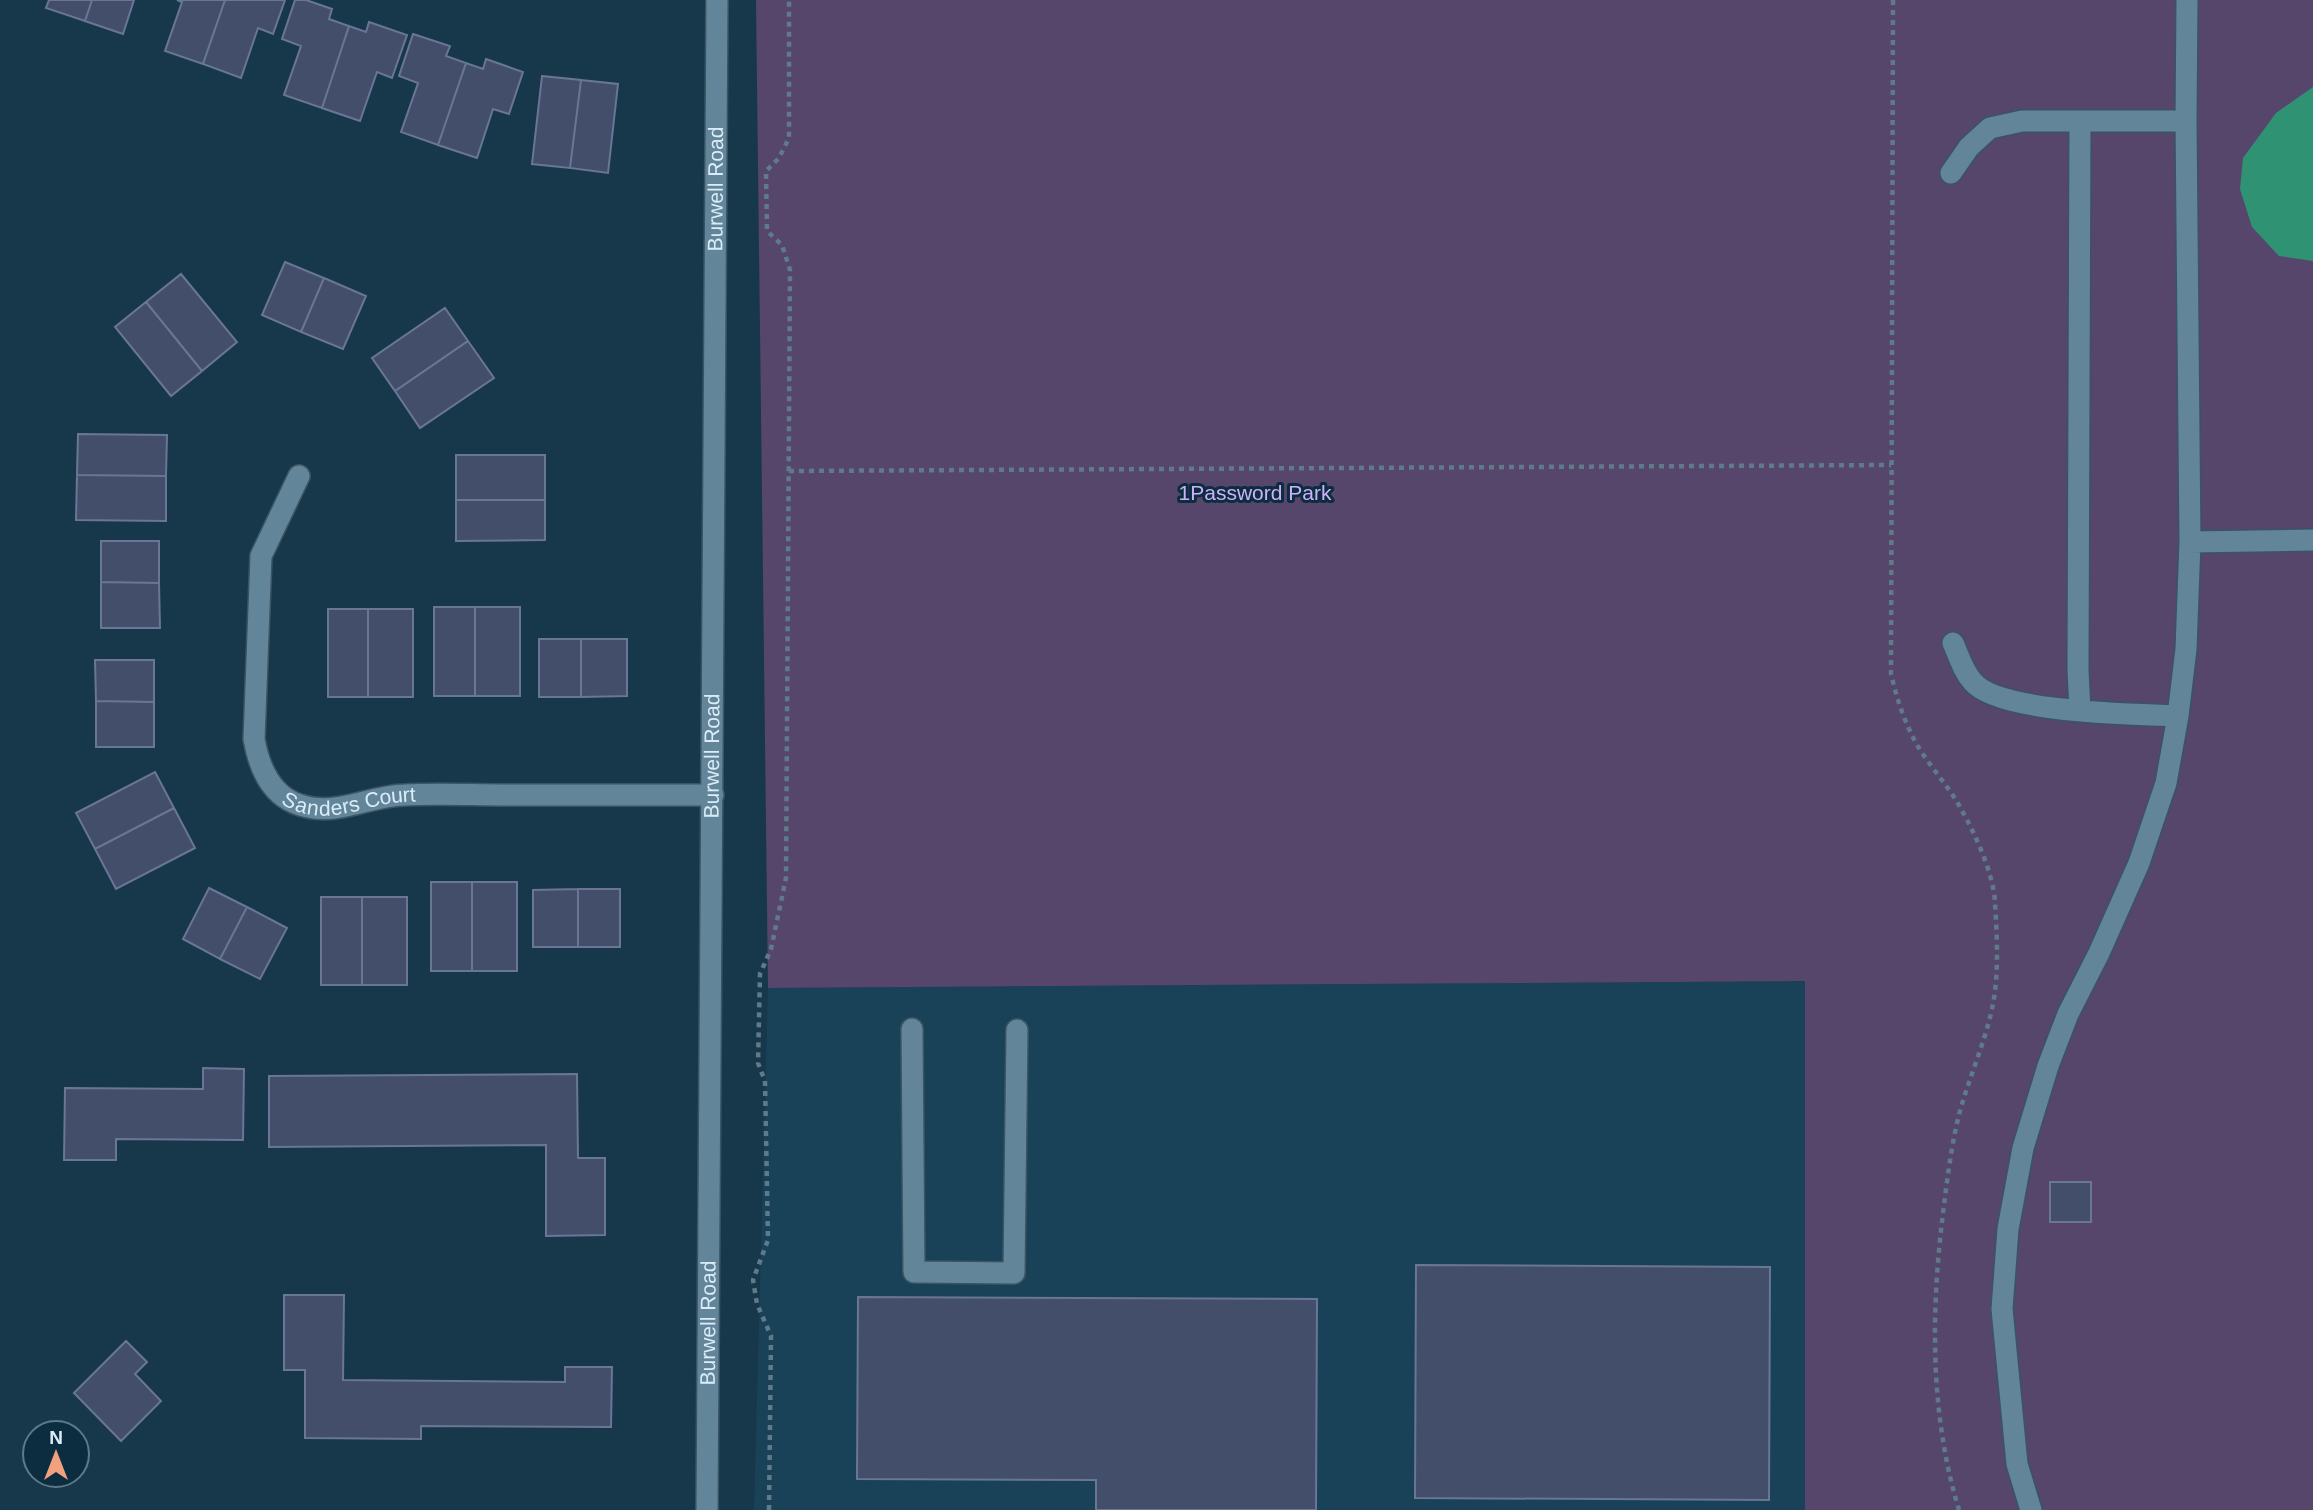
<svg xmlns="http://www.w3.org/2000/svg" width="2313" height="1510" font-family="Helvetica,sans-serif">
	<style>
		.built { fill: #194258 }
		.green { fill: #56466c }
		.water { fill: #2f9373 }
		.building { fill: #434e6a; stroke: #6a7695; stroke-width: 2 }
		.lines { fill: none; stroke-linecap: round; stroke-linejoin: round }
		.lane-casing { stroke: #395463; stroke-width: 24 }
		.street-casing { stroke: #395463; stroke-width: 24 }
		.secondary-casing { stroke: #395463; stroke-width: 24 }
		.path { stroke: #5f7b8b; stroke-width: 4.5; stroke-dasharray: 5 5; stroke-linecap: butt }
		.lane { stroke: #628599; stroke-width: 21 }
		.street { stroke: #628599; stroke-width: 21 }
		.secondary { stroke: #628599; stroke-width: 21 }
		.labels { text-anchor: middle; stroke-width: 6; stroke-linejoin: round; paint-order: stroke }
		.street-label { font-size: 21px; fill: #daecf8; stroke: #0c2d3f }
		.park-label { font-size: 21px; fill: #ceb0fa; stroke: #0c2d3f }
	</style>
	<rect width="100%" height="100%" fill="#17384a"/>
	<path class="built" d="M1805,981V1510H754L768,988Z"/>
	<path class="green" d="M756,0H2313V1510H1805V981L768,988Z"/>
	<path class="water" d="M2313,87V261L2279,256L2252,227L2240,189L2243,158L2276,113Z"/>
	<path class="building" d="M49,0H92L85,21L46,8Z
		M92,0H134L123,34L85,21Z
		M177,0H225L203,64L165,51L182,2Z
		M225,0H285L273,34L258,28L241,78L203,64Z
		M295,0H306L332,9L329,19L349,26L322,108L284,95L301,46L282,39Z
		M369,22L407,35L392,78L377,72L360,121L322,108L349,26L366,32Z
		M413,34L450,46L446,56L466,63L438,145L401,132L418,83L399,76Z
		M486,59L523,72L509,114L493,109L477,158L438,145L466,63L483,69Z
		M542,76L581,80L570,168L532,164Z
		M581,80L618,84L608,173L570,168Z
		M285,262L324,278L301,332L262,315Z
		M181,274L237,342L202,371L146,302Z
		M324,278L366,296L343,349L301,332Z
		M146,302L202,371L171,396L115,327Z
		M445,308L468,341L395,391L372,358Z
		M468,341L494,378L420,428L395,391Z
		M78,434L167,435L166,476L77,475Z
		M456,455H545V500H456Z
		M77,475L166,476V521L76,520Z
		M456,500H545V540L456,541Z
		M101,541H159V583L101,582Z
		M101,582L159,583L160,628H101Z
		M434,607H475V696H434Z
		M475,607H520V696H475Z
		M328,609H368V697H328Z
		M368,609H413V697H368Z
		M539,639H581V697H539Z
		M581,639H627V696L581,697Z
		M95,660H154V702L96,701Z
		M96,701L154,702V747H96Z
		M155,772L174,808L95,849L76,813Z
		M174,808L195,848L116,889L95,849Z
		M431,882H472V971H431Z
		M472,882H517V971H472Z
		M209,888L247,907L220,959L183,939Z
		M578,889H620V947H578Z
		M578,889V947H533V890Z
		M321,897H362V985H321Z
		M362,897H407V985H362Z
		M247,907L287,928L260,979L220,959Z
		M203,1068L244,1069L243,1140L116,1139V1160H64L65,1088L203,1089Z
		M577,1074L578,1158H605V1235L546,1236V1145L269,1147V1076Z
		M2050,1182H2091V1222H2050Z
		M1416,1265L1770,1267L1769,1500L1415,1498Z
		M284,1295H344L343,1380L565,1382V1367H612L611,1427L421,1426V1439L305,1438V1370H284Z
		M858,1297L1317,1299L1316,1510H1096V1480L857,1479Z
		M126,1341L147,1362L135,1374L161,1401L121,1441L74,1393Z"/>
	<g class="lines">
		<g class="lane-casing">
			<path id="lane" d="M2080,121L2078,670L2080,711
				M1951,173L1969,147L1990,128L2022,121H2186
				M2190,542L2313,540
				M1953,643C1959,656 1963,671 1973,682C1999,713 2136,714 2178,716
				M912,1029L914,1272L1014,1273L1017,1030
				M2031,1510L2017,1464L2002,1309L2008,1229L2023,1148L2048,1066L2068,1014L2099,953L2139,863L2166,783L2178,716L2186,649L2190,542L2186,121L2187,0"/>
		</g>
		<g class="street-casing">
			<g id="street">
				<path id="s1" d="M299,476L261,556L254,739C259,767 271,796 300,805C337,817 368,796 404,795C438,793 472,795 505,795C575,795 644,795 713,795"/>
			</g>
		</g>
		<g class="secondary-casing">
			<g id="secondary">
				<path id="s2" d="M707,1510L717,0"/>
			</g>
		</g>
		<path class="path" d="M1893,0L1891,674C1897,699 1904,721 1916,743C1929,766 1949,786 1961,809C1975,833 1994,875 1995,903C1997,936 1999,972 1993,1004C1986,1040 1970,1075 1960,1111C1952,1141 1948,1174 1944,1205C1931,1306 1929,1412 1959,1510
			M789,471L1891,465
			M769,1510L771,1336L757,1304L753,1280L768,1240L765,1081L758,1063L760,974L771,949L786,878L790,270L782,245L767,231L766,171L779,158L789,138V0"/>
		<use href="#lane" class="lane"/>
		<use href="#street" class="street"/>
		<use href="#secondary" class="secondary"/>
	</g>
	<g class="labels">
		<g class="street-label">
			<text dy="7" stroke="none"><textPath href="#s2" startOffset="1321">Burwell Road</textPath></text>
			<text dy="7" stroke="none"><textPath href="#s2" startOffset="754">Burwell Road</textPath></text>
			<text dy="7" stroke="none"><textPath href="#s1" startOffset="406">Sanders Court</textPath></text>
			<text dy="7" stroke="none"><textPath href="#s2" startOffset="187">Burwell Road</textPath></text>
		</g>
		<g class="park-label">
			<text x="1255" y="500">1Password Park</text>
		</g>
	</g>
	<g transform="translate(56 1454)"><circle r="33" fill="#0c2d3f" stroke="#5e7989" stroke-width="2"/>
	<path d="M0-5L12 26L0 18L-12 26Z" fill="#f2a17e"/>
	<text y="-10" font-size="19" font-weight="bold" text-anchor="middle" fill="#daecf8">N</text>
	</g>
</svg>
